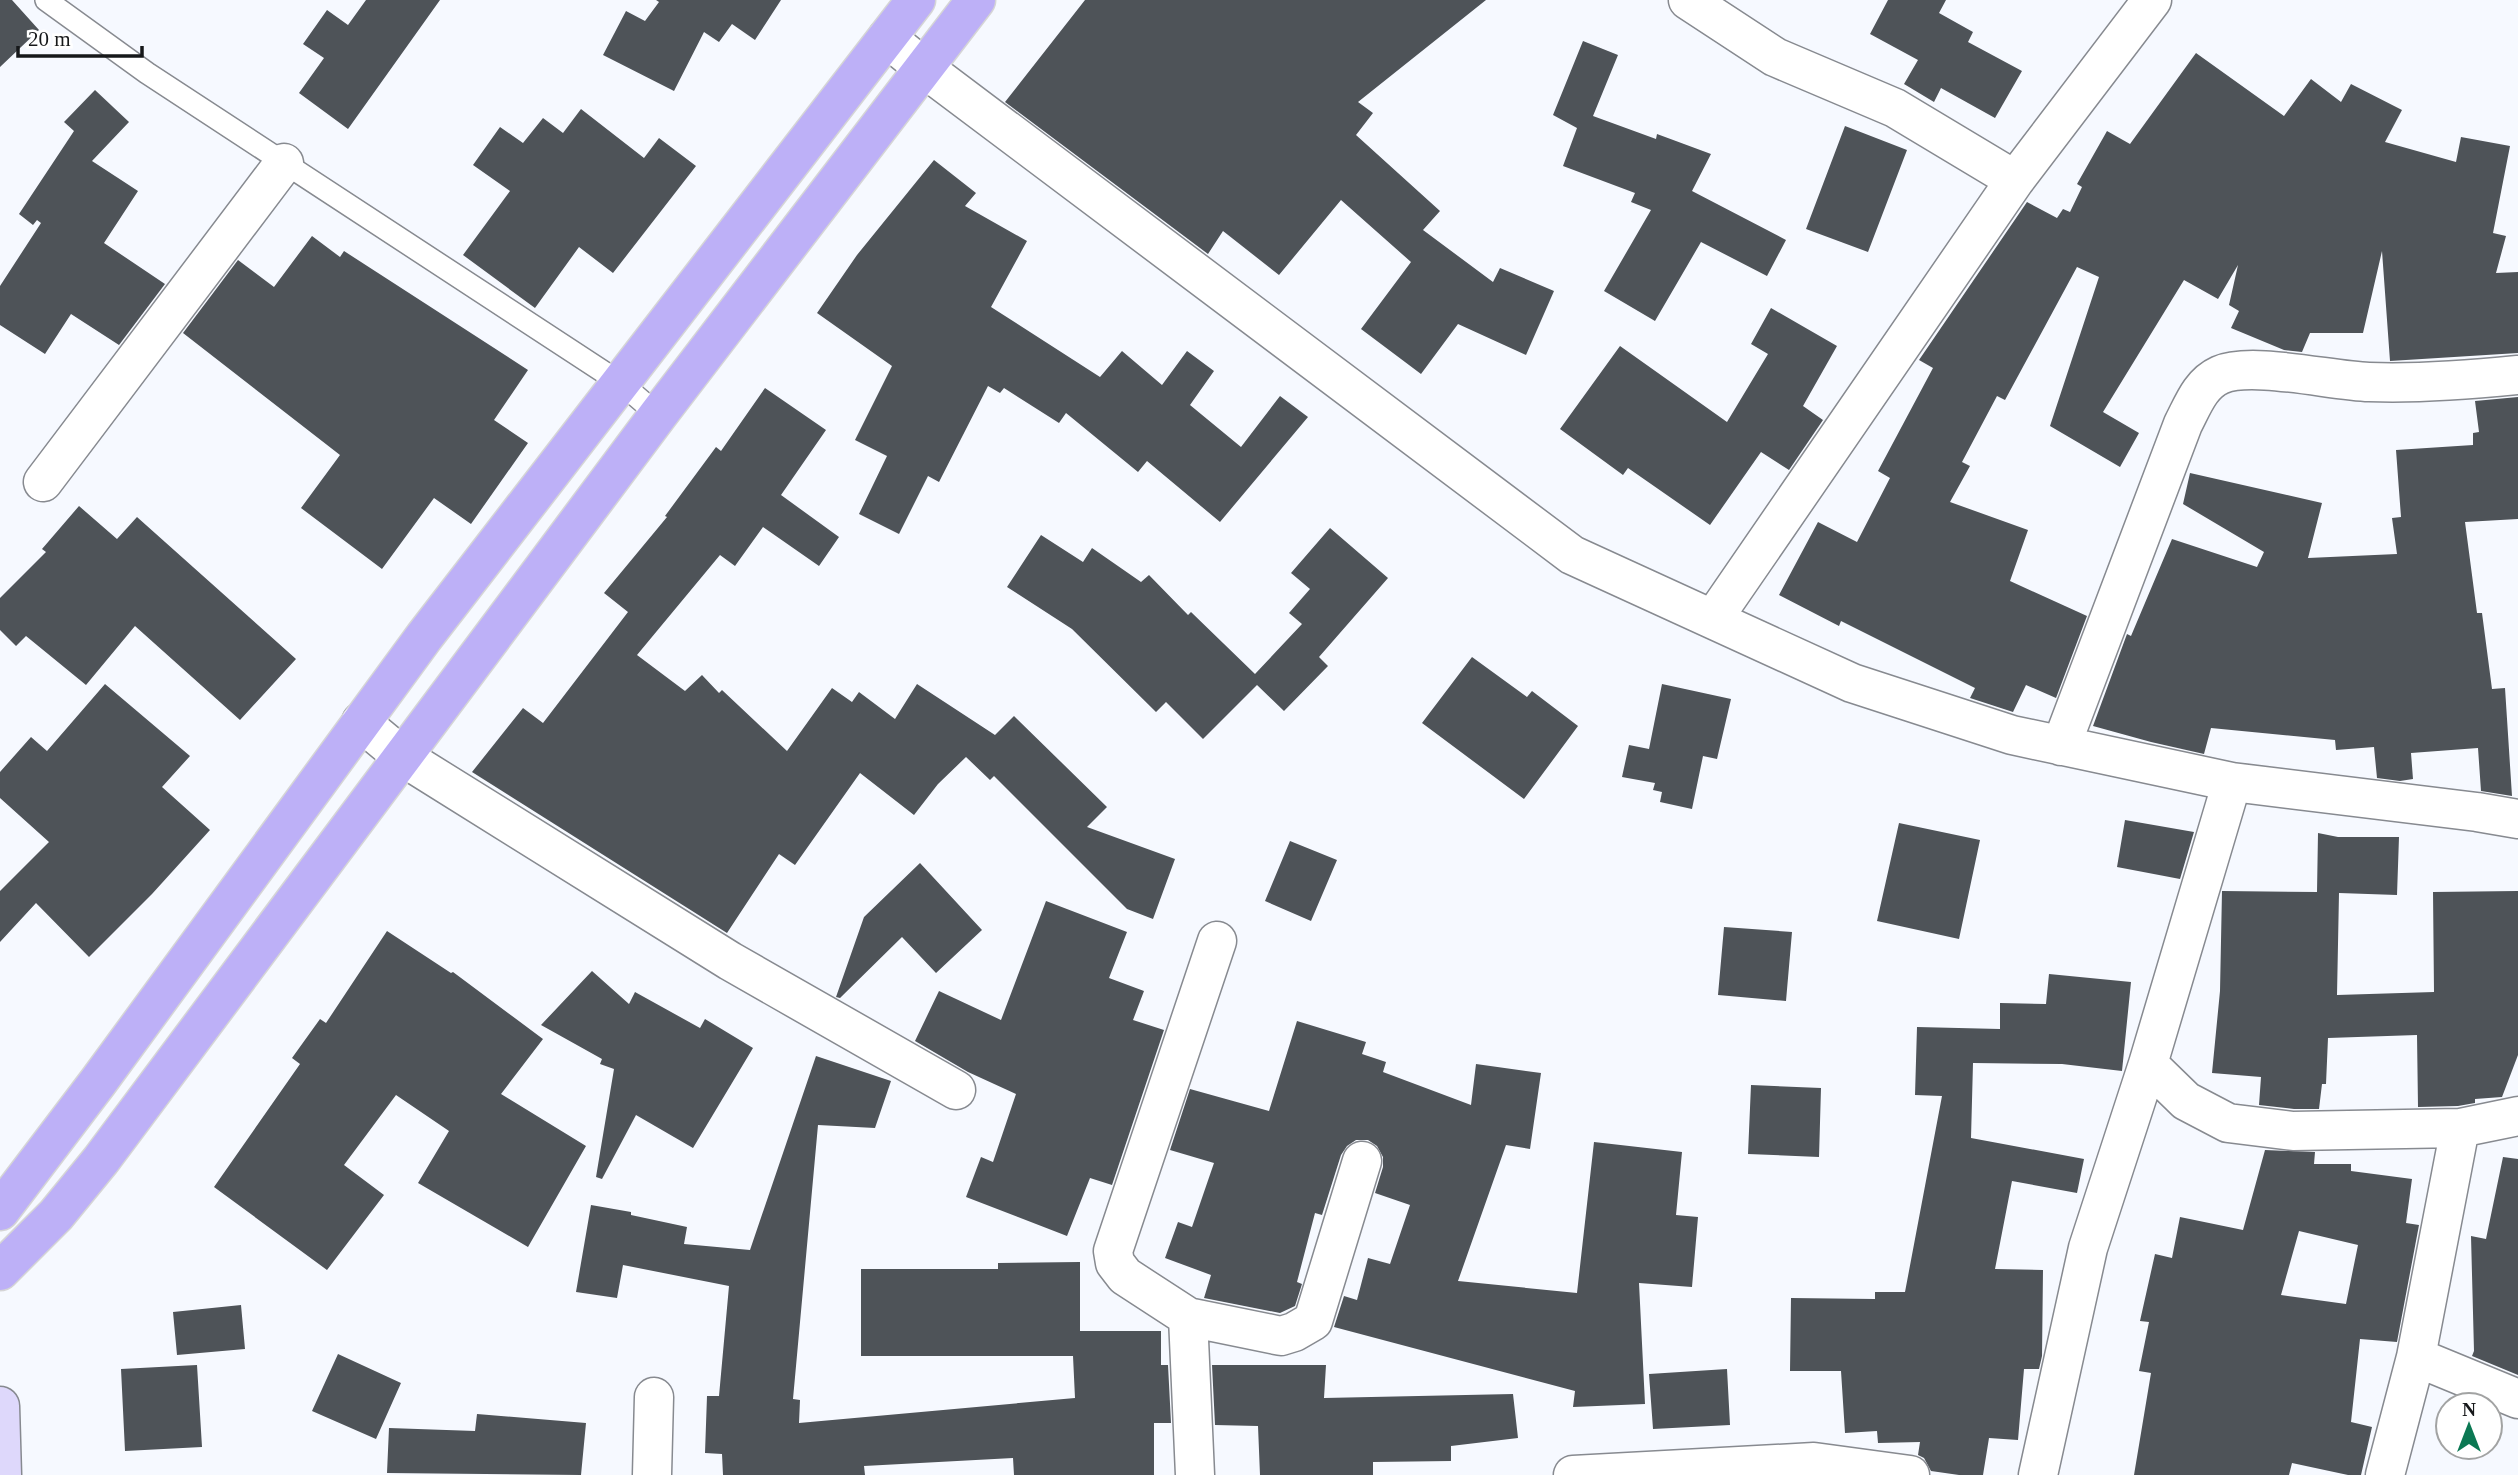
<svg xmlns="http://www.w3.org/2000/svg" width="2518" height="1475" font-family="'Times New Roman',serif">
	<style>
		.building { fill: #4e5358; fill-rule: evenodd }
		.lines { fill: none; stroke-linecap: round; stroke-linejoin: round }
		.service-casing { stroke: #878a90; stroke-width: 24 }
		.minor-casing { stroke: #878a90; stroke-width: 41 }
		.secondary-casing { stroke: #878a90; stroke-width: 41 }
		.primary-casing { stroke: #d5d5d6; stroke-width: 41 }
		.service { stroke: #fff; stroke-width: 21 }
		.minor { stroke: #fff; stroke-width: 38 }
		.secondary { stroke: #ded8fb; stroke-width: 38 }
		.primary { stroke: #bdb0f7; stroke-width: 38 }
	</style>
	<rect width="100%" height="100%" fill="#f6f9ff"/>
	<path class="building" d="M0,0H12L39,30L0,67Z
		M366,0H440L348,129L299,93L324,58L303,44L327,10L348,25Z
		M656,0H781L755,40L732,24L719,42L704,32L674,91L603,55L626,11L645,21L659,2Z
		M1085,0H1486L1358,102L1373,113L1356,135L1440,211L1423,230L1493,282L1500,268L1554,291L1526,355L1458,324L1421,374L1361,329L1411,262L1341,200L1279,275L1223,231L1208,254L1005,102Z
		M1888,0H1946L1939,13L1973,32L1968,42L2022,71L1995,118L1941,88L1934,102L1904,84L1918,60L1870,34Z
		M1583,41L1618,55L1593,116L1656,139L1657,134L1711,154L1692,191L1786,240L1767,276L1701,242L1655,321L1604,291L1651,210L1631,202L1635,193L1563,166L1577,128L1553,115Z
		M2196,53L2284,116L2311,79L2341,102L2351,84L2402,110L2385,142L2456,162L2461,137L2510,146L2493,233L2506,236L2496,273L2518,272V353L2390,361L2382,251L2363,333H2310L2302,352L2284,350L2231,328L2239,311L2229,305L2238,265L2218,299L2184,280L2103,412L2139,433L2120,467L2050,426L2099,277L2077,267L2005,400L1997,396L1962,462L1970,466L1950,502L2028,530L2010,581L2087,616L2056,698L2026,685L2013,712L1970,698L1975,688L1841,621L1839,626L1779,595L1818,522L1857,542L1890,478L1878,471L1933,368L1919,360L2027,202L2057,218L2063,209L2070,212L2082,187L2077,184L2107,131L2130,144Z
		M95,90L129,122L92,161L138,191L104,243L165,284L119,345L71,314L45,354L0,325V286L41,223L37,220L33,225L19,214L74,131L64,122Z
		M581,109L644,158L659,138L696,166L613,273L579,247L535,308L463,255L510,191L473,165L500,127L523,143L543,118L563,133Z
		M1845,126L1907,150L1868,252L1806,229Z
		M934,160L976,193L965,206L1027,241L991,307L1100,377L1122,351L1162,385L1187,351L1214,371L1190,405L1241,447L1280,396L1308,417L1220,522L1147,461L1138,472L1066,413L1059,423L1004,388L1000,393L988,386L939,482L928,476L899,534L859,514L887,456L855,440L892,366L817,313L857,255Z
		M312,236L340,257L344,251L528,370L494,420L528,443L471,524L434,498L382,569L301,508L340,455L183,333L238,260L274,287Z
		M1771,308L1837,346L1803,406L1823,420L1789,470L1761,452L1710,525L1628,468L1623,475L1560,429L1620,346L1727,422L1768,354L1751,344Z
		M765,388L826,430L781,495L839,537L819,566L763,527L735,566L720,555L637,655L685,691L702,675L719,693L722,690L787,751L832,688L852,702L859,692L895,719L917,684L995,735L1014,716L1107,807L1087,827L1175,859L1153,919L1127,909L994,776L990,780L966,757L938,784L914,815L860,773L795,865L779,854L727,933L472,772L523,708L543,723L628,612L604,593L667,517L665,516L716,447L721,451Z
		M2518,397V519L2465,522L2477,613H2482L2492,689L2505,688L2512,796L2481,791L2478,748L2411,753L2413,779L2400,781L2377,778L2374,747L2336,750L2335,740L2211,728L2204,754L2151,742L2093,726L2127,634L2131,636L2172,539L2257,567L2264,552L2183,504L2190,473L2322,503L2308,558L2397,554L2392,518L2401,517L2396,450L2473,445V433L2479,432L2475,401Z
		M79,506L117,539L137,517L296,659L240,720L135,626L86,685L26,636L16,646L0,630V598L46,552L42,549Z
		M1330,528L1388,578L1319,657L1328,666L1284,711L1257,685L1203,739L1166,702L1156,712L1072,629L1007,587L1041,535L1083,562L1092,548L1141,582L1149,575L1188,615L1191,612L1255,674L1302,624L1289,613L1310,589L1291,573Z
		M1472,657L1527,697L1532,691L1578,726L1524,799L1422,723Z
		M105,684L190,756L162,787L210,830L152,894L89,957L36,903L0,942V891L49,842L0,798V772L31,737L47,751Z
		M1662,684L1731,699L1717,759L1703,756L1692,809L1660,802L1662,792L1653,790L1655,783L1622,777L1629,745L1649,749Z
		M2125,820L2194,832L2180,879L2117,867Z
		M1899,823L1980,840L1959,939L1877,921Z
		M2318,833L2338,837H2399L2397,895L2339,893L2337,995L2434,992L2433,892L2518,891V1055L2502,1097L2475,1099V1103L2458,1106L2418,1107L2417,1035L2328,1038L2326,1084H2322L2319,1109H2294L2259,1105L2261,1077L2212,1073L2220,991L2222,891L2317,892Z
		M1290,841L1337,860L1311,921L1265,901Z
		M920,863L982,930L936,973L902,937L840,998L836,997L864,917Z
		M1046,901L1127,932L1109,978L1144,991L1133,1020L1164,1030L1112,1185L1090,1178L1067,1236L966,1197L981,1157L993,1162L1016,1094L968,1072L915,1041L939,991L1001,1020Z
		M1724,927L1792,932L1786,1001L1718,995Z
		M387,931L451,973L453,972L543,1039L501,1094L586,1146L528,1247L418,1183L449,1131L396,1095L344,1165L384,1195L327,1270L214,1187L300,1064L292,1058L320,1019L326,1023Z
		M592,971L629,1004L635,992L700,1028L705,1019L753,1048L693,1148L636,1115L602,1179L596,1177L614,1069L600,1064L602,1059L541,1025Z
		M2049,974L2131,982L2122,1071L2062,1064L1973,1063L1971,1138L2084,1159L2077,1193L2012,1181L1995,1269L2043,1270L2042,1356L2039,1369H2024L2018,1440L1989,1438L1983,1475H1959L1931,1471L1924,1458L1918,1455L1920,1442L1878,1443L1877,1431L1845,1433L1841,1371H1790L1791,1298L1875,1299V1292H1905L1942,1096L1915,1095L1917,1027L2000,1029V1003L2046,1004Z
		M1297,1021L1366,1042L1362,1054L1386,1062L1383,1072L1471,1105L1476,1064L1541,1073L1530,1149L1506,1145L1458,1281L1577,1293L1594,1142L1682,1152L1676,1215L1698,1217L1692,1287L1639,1283L1645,1404L1573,1407L1575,1391L1334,1327L1344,1296L1357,1300L1368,1258L1390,1264L1410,1205L1375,1193L1383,1167V1157L1377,1146L1368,1140H1356L1347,1146L1341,1155L1322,1215L1315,1213L1297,1282L1302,1284L1295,1306L1280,1313L1204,1298L1211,1275L1165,1258L1178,1222L1192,1227L1214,1163L1170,1150L1190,1089L1269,1111Z
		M816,1056L891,1081L875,1128L818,1125L793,1399L800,1400L799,1423L1075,1398L1073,1356H861V1269H998V1263L1080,1262V1331H1161V1365H1168L1171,1423H1154V1475H1014L1013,1458L864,1466L865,1475H723L722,1454L705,1453L707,1396H719L729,1286L623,1265L617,1298L576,1292L591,1205L631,1212V1215L687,1227L684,1244L750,1250Z
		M1751,1085L1821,1088L1819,1157L1748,1154Z
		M2265,1150L2315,1152L2314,1164H2351V1171L2412,1179L2406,1223L2419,1225L2397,1342L2360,1339L2351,1422L2372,1427L2361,1475H2348L2292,1463L2289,1475H2134L2151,1373L2139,1371L2149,1322L2140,1321L2155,1254L2172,1258L2180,1217L2243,1230ZM2299,1231L2358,1245L2346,1304L2281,1295Z
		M2503,1157L2518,1159V1375L2472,1356L2474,1351L2471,1236L2486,1239Z
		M241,1305L245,1349L177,1355L173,1312Z
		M338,1354L401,1383L376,1439L312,1411Z
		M197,1365L202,1447L125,1451L121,1369Z
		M1212,1365H1326L1324,1398L1513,1394L1518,1438L1451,1446V1461L1373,1462V1475H1260L1258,1426L1215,1425Z
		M1727,1369L1730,1425L1653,1429L1649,1374Z
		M477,1414L586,1423L581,1475L387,1473L389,1428L475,1431Z"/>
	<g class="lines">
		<g class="service-casing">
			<path id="service" d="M46,0L147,73L622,384L658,415"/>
		</g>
		<g class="minor-casing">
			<path id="minor" d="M1688,0L1775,57L1895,108L2015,180
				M887,38L924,68L1572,555L1852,683L2012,735L2232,782L2477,812L2518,819
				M43,482L284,163
				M1713,619L2015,180L2152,0
				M361,722L403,757L730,961L956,1090
				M2061,746L2183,424C2193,405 2200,384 2220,375C2251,361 2332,381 2369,382C2419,384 2468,380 2518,375
				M1217,941L1113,1251L1115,1263L1125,1276L1188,1317L1281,1336L1294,1332L1313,1321L1362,1161
				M2148,1064L2186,1101L2228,1123L2293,1131L2460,1128L2518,1116
				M1188,1317L1195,1475
				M2416,1357L2518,1399
				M652,1475L654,1397
				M1573,1475L1814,1462L1910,1475
				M2038,1475L2088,1248L2148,1064L2232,782
				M2385,1475L2416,1357L2460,1128"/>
		</g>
		<g class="secondary-casing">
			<path id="secondary" d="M0,1406L2,1475"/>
		</g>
		<g class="primary-casing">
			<path id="primary" d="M0,1211L98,1082L424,637L916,0
				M0,1271L56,1215L101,1160L658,415L976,0"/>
		</g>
		<use href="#service" class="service"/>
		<use href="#minor" class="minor"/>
		<use href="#secondary" class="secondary"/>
		<use href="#primary" class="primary"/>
	</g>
	<g transform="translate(2469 1426)"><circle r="33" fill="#ffffff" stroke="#a2a3a3" stroke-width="2"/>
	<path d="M0-5L12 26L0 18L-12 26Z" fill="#0b7853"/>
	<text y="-10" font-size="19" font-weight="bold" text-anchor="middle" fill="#16181a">N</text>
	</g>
	<path d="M18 46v10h124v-10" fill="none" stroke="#16181a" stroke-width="3.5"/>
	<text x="28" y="46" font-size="21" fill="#16181a" stroke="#ffffff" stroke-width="5" paint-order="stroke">20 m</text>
</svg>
